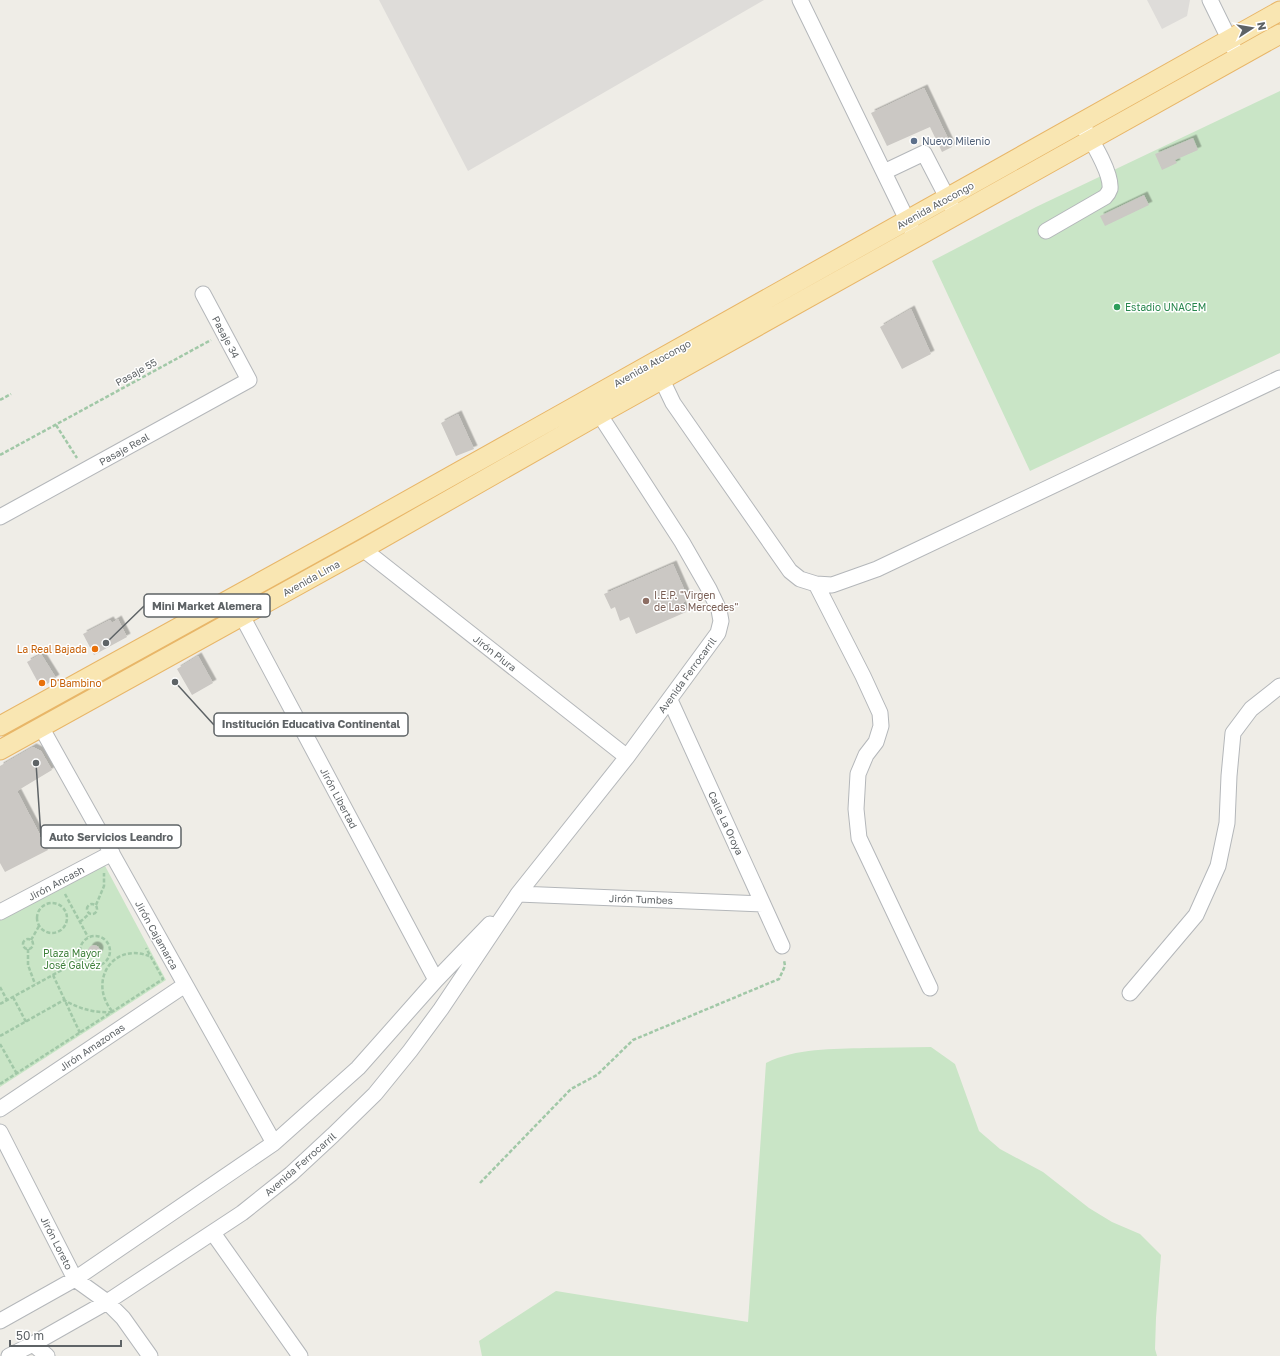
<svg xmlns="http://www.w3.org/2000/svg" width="1280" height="1356" font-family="'Golos Text',sans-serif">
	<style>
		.industrial { fill: #dedcd9 }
		.green { fill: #c9e5c6 }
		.building { fill: #cbc8c4; filter: url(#shadow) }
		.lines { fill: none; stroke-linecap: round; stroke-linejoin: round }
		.minor-casing { stroke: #b4b7ba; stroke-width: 17 }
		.major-casing { stroke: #e8b668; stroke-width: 21 }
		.path { stroke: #a1c8a7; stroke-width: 2.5; stroke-dasharray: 4 2; stroke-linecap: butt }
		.minor { stroke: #fff; stroke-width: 15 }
		.major { stroke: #f9e6b2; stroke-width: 19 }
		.service-dot { fill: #5c6f8a; stroke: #fff; stroke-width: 1.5 }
		.leisure-dot { fill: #2e9e5b; stroke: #fff; stroke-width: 1.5 }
		.education-dot { fill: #8d6e63; stroke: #fff; stroke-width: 1.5 }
		.food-dot { fill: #e8710a; stroke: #fff; stroke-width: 1.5 }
		.labels { text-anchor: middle; stroke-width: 3; stroke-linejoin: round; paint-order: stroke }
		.service-label { font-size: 10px; fill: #4e5e75; stroke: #fff; text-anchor: start }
		.street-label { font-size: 10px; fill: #5e6366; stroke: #fff }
		.leisure-label { font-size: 10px; fill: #27864d; stroke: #fff; text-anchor: start }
		.education-label { font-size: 10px; fill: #785e54; stroke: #fff; text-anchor: start }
		.food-label { font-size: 10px; fill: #c56008; stroke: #fff; text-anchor: end }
		.park-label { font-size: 10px; fill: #3f803b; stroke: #fff }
		.leader { fill: none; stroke: #5e6366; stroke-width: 1.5 }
		.callout-dot { fill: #5e6366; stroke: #fff; stroke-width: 1.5 }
		.callout { fill: #fff; stroke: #5e6366; stroke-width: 1.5 }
		.callout-label { font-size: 11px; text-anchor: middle; font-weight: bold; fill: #5e6366 }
	</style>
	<defs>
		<filter id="shadow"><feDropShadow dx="3.5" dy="-3.5" stdDeviation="0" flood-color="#0004"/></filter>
	</defs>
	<rect width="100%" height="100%" fill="#efede7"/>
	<path class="industrial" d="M379,0H764L468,171Z
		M1147,0H1190L1187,16L1162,29Z"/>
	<path class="green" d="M1280,91V353L1030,471L932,261L1036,207Z
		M104,864L166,980L0,1087V917Z
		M931,1047L955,1064L979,1131L1000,1149L1043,1172L1089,1208L1112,1222L1140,1234L1161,1255L1156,1318L1155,1349L1157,1356H482L479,1341L556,1291L748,1322L766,1063C796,1048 833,1049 866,1048C888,1048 909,1047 931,1047Z"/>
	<path class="building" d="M924,88L952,147L942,152L930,127L887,146L871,113Z
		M1193,138L1198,150L1175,160L1177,163L1162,170L1155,154Z
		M1144,195L1149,205L1105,226L1100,216Z
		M911,309L931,354L902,369L880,327Z
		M458,414L474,449L456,456L441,423Z
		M673,564L688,598L682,604L686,612L636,634L629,617L620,621L615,607L611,609L604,594Z
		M118,619L127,637L94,655L83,634L110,620L112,623Z
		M41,654L56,678L41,688L27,662Z
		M198,656L213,683L192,695L177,669Z
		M33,747L41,751L52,770L17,791L48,850L5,872L0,863V766Z
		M88 951a6 6 0 1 1 12 0a6 6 0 1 1-12 0Z"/>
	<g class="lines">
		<g class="minor-casing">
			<path id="minor" d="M800,0L912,230
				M1210,0L1234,49
				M884,172L924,153L952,207
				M1046,231L1105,197C1107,195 1109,192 1110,189C1112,172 1090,138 1081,123
				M659,369L662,380L673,403L790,571L800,579L816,584L832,585L877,569L1280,378
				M0,517L249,380L203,294
				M363,549L627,757
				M816,584L863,676L880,713L881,726L876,742L866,755L858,774L856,809L859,838L930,988
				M242,616L436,980
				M670,700L782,946
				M41,727L274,1143
				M518,894L763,904
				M0,912L112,853
				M1130,993L1196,915L1218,866L1227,823L1229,776L1233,733L1251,709L1280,686
				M0,1109L185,985
				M0,1132L75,1279L107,1302L123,1318L150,1356
				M213,1233L300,1356
				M0,1321L75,1279L274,1143L358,1068L436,980L490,924
				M33,1344L47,1356
				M9,1356L33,1344L107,1302L242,1213L291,1174L333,1135L375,1094L410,1051L441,1009L518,894L627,757L718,633L721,621L719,610L709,589L682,542L594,406"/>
		</g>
		<g class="major-casing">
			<path id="major" d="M0,726L348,534L1280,11
				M0,750L363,549L600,414L1280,34"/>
		</g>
		<path class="path" d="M0,400L11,394
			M56,425L77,458
			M0,455L211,340
			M65,894L88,937
			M37 918a15 15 0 1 1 30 0a15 15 0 1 1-30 0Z
			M87 909a5 5 0 1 1 10 0a5 5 0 1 1-10 0Z
			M96,905L104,886V873
			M80,922L90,913
			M80 951a15 15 0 1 1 30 0a15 15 0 1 1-30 0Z
			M23 944a5 5 0 1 1 10 0a5 5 0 1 1-10 0Z
			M31,940L39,926
			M28,949V965L35,984
			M53,975L80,1033
			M0,987L7,1000
			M13,997L26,1022
			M0,1004L82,959
			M112,1011C88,982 112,942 149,956
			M0,1036L64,1000C80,1009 94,1013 112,1012
			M0,1044L17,1074
			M0,1084L163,979L146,948
			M480,1183L571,1089L597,1075L633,1040L779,979L785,966L784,960"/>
		<use href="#minor" class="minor"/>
		<use href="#major" class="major"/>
	</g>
	<circle class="service-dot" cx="914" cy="141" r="4"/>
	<circle class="leisure-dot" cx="1117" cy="307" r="4"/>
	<circle class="education-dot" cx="646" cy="601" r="4"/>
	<g class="food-dot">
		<circle cx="95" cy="649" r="4"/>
		<circle cx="42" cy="683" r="4"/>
	</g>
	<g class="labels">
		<g class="service-label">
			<text x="922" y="145">Nuevo Milenio</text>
		</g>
		<g class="street-label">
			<text transform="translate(935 205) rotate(-29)" y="4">Avenida Atocongo</text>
			<text transform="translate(226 337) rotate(62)" y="4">Pasaje 34</text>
			<text transform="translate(652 363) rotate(-29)" y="4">Avenida Atocongo</text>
			<text transform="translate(136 372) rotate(-29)" y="4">Pasaje 55</text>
			<text transform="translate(124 449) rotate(-29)" y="4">Pasaje Real</text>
			<text transform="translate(311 578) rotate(-29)" y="4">Avenida Lima</text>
			<text transform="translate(495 653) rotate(38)" y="4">Jirón Piura</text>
			<text transform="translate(687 675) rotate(-54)" y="4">Avenida Ferrocarril</text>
			<text transform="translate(339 798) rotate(62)" y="4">Jirón Libertad</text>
			<text transform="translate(726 823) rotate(65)" y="4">Calle La Oroya</text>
			<text transform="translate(56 883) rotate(-28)" y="4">Jirón Ancash</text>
			<text transform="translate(641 899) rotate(2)" y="4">Jirón Tumbes</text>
			<text transform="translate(157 935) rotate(61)" y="4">Jirón Cajamarca</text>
			<text transform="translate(92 1047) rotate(-34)" y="4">Jirón Amazonas</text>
			<text transform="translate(300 1164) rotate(-41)" y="4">Avenida Ferrocarril</text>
			<text transform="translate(57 1243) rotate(63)" y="4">Jirón Loreto</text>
		</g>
		<g class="leisure-label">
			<text x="1125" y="311">Estadio UNACEM</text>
		</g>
		<g class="education-label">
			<text x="654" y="599">I.E.P. "Virgen<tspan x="654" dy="12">de Las Mercedes"</tspan></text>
		</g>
		<g class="food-label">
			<text x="87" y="653">La Real Bajada</text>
			<text x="50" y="687" text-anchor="start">D'Bambino</text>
		</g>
		<g class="park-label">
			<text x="72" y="957">Plaza Mayor<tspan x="72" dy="12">José Galvéz</tspan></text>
		</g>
	</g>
	<path class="leader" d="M106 643L144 606M175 682L214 725M36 763L41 837"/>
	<g class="callout-dot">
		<circle cx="106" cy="643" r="4"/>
		<circle cx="175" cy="682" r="4"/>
		<circle cx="36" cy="763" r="4"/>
	</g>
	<g class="callout">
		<rect x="144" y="594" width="126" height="23" rx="4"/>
		<rect x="214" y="713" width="194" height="23" rx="4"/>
		<rect x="41" y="825" width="140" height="23" rx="4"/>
	</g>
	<g class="callout-label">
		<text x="207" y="610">Mini Market Alemera</text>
		<text x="311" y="728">Institución Educativa Continental</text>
		<text x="111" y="841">Auto Servicios Leandro</text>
	</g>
	<g transform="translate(1252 28) rotate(78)" stroke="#ffffff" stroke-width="3" paint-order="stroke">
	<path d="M0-3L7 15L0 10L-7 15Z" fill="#5e6366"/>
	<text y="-6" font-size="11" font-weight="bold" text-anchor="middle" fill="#5e6366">N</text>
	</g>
	<path d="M10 1340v6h111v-6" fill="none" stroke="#5e6366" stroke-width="2"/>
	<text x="16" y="1340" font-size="12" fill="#5e6366" stroke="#ffffff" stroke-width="3" paint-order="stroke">50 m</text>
</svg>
